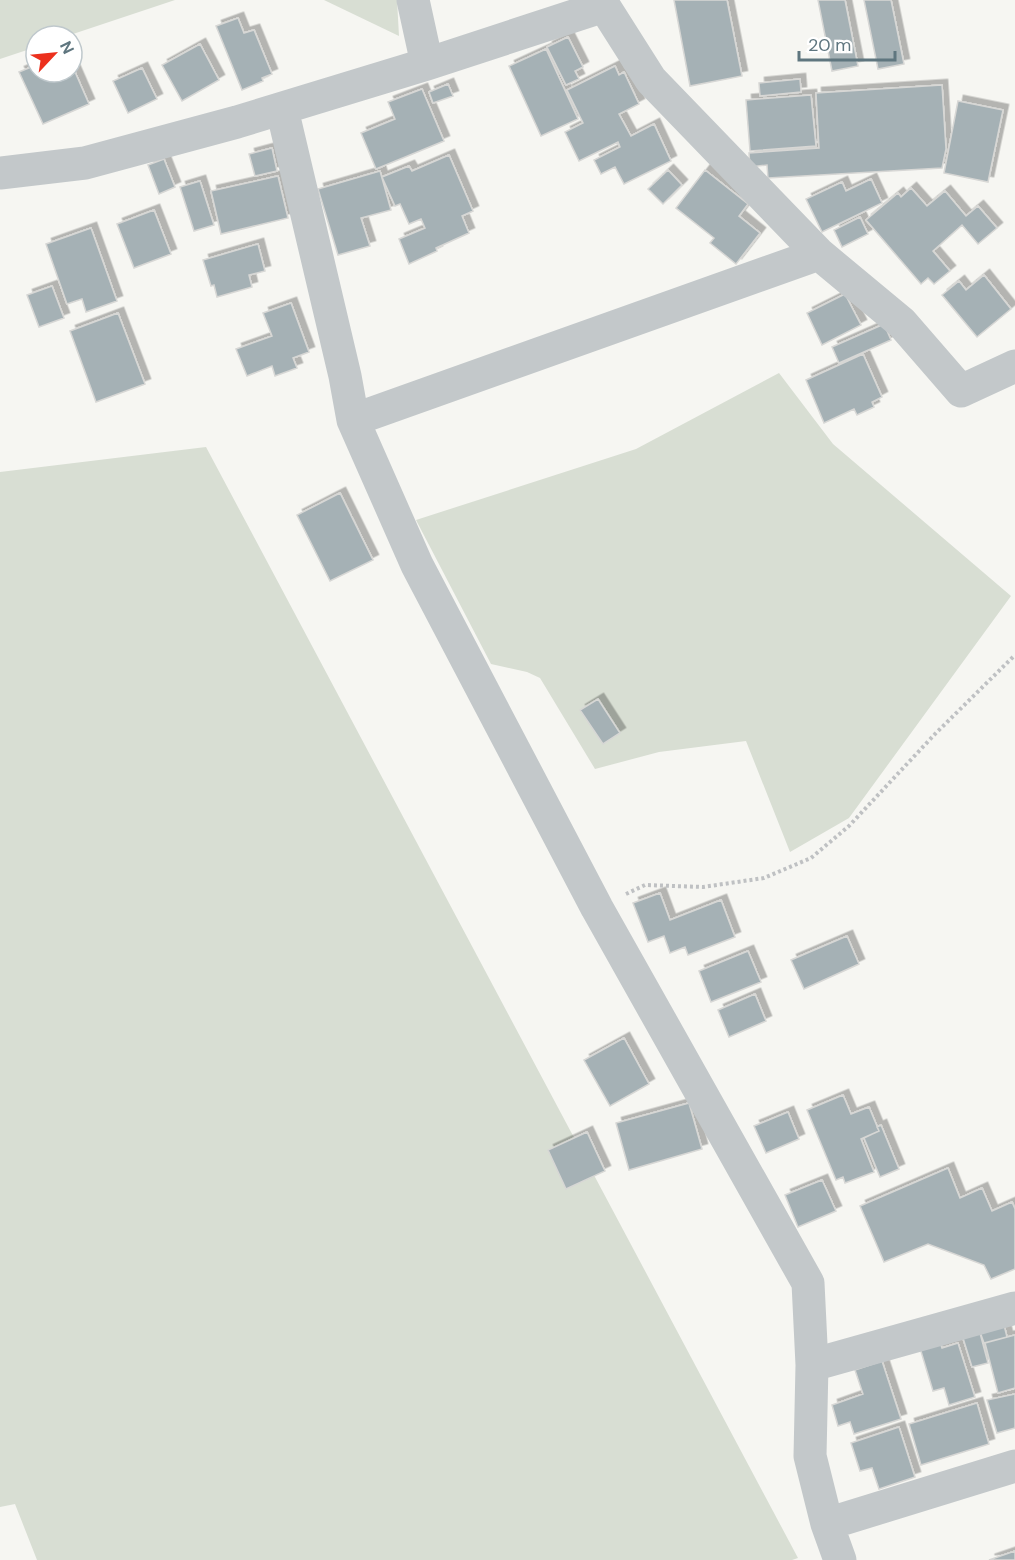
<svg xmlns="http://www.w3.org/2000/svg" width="1015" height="1560" font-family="'DM Sans',sans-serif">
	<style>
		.green { fill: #d8ded3 }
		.building { fill: #a5b1b5; stroke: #d7d7d5; stroke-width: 1.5; filter: url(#shadow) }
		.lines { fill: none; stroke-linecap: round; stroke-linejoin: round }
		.path { stroke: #bfc1c3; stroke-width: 4; stroke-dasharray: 3 3; stroke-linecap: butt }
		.minor { stroke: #c3c8ca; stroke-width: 33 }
	</style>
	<defs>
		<filter id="shadow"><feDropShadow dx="5.5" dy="-5.5" stdDeviation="0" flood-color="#0004"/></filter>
	</defs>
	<rect width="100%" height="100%" fill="#f6f6f2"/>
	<path class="green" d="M0,0H175L67,36H36V47L0,59Z
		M324,0H397L399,36Z
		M779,373L833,444L1011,596L849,818L790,852L746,741L659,752L595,769L540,678L527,672L491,664L416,520L636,449Z
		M206,447L798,1558L792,1560H37L15,1504L0,1507V472Z"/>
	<path class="building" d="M674,0H727L742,76L690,86Z
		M818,0H845L858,66L832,71Z
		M864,0H891L904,64L878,69Z
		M238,18L244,33L254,30L272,74L262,78L263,81L242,90L216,26Z
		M568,37L583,67L575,71L579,79L566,85L547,47Z
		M200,44L219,80L182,101L162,65Z
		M546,49L578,119L541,136L509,66Z
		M36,65V72H72V65L89,104L43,124L19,72Z
		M615,66L619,75L624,72L639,104L619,114L631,136L654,124L671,161L624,184L615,167L601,174L594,160L620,147L618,142L579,161L565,132L583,123L567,90Z
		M142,68L157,99L128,113L113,81Z
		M800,79L801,92L760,96L759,83Z
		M448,84L453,96L433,103L429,92Z
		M942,85L946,149L942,168L768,178L767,165L750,167L749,153L819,148L816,93Z
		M422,89L444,141L376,169L361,133L395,119L388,102Z
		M811,95L816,146L750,151L746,100Z
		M958,101L1003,110L988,182L944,173Z
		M272,148L277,171L255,176L249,154Z
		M449,155L473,211L462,216L469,233L436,248L437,251L409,264L399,239L425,228L421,219L409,224L400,204L395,206L382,177L409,166L412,171Z
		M164,159L175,187L159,194L148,165Z
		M668,170L682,185L663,204L648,189Z
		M705,170L748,204L739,216L760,233L736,264L710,243L714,238L676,208Z
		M380,171L391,210L361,218L370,246L338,255L318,189Z
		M278,176L288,218L221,234L211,191Z
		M871,179L882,203L822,232L806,199L842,182L846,191Z
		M200,181L214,225L194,231L180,187Z
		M911,188L927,206L945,191L966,216L978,206L997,228L978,244L962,225L933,251L950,271L934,284L928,278L921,284L866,220L898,193L901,197Z
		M154,210L171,254L134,268L117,224Z
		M860,217L868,234L842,247L834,230Z
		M91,228L117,301L86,312L82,299L67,304L46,244Z
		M258,244L265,271L249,275L252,287L217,297L214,285L211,286L203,260Z
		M984,275L1011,309L977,337L942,295L959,281L966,290Z
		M52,286L64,318L39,327L27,295Z
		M845,294L861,325L822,345L807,313Z
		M291,303L309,352L293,358L297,368L275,376L272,366L247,376L236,349L272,336L263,313Z
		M118,313L145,384L96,402L70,331Z
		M884,324L891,340L839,363L832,347Z
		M863,354L882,397L872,402L874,407L857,415L854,409L824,423L806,380Z
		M340,493L373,560L330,581L297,515Z
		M598,699L620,733L603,744L580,710Z
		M660,893L670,920L721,900L735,937L688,955L685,947L670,953L664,936L648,942L633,903Z
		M847,936L859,964L804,989L791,960Z
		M748,951L761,982L711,1002L699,971Z
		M755,994L766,1021L729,1037L718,1010Z
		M624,1038L649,1084L610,1106L584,1060Z
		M843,1095L851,1114L869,1107L879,1131L861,1139L874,1172L845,1183L843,1177L836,1180L807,1110Z
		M689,1103L702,1149L629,1170L616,1123Z
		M788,1112L799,1139L766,1153L754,1126Z
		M881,1125L899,1169L880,1177L864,1138L879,1131L877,1127Z
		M587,1132L605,1171L566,1189L548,1150Z
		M948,1168L960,1198L982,1188L992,1211L1012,1202L1015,1209V1269L991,1279L984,1265L928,1244L884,1262L860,1206Z
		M822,1180L836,1211L798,1227L785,1195Z
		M1004,1325L1007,1337L984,1343L980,1332Z
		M980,1333L988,1363L972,1367L963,1338Z
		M1015,1335V1388L998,1393L985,1343Z
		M940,1342L942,1348L958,1343L975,1397L949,1405L944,1388L933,1391L920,1348Z
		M882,1361L901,1419L854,1434L850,1422L838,1426L832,1405L863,1394L855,1370Z
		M1015,1394V1428L997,1433L987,1400Z
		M977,1403L989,1444L921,1465L909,1424Z
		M899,1427L915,1477L879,1489L872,1468L860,1471L851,1443Z
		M1015,1551V1560H989Z"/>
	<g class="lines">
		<path class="path" d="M626,894L645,885L703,887L764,878L811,858L849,826L935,734L1015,655"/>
		<path class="minor" d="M413,0L427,64
			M282,109L345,376L353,420L417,565L597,908L808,1283L812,1365L810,1456L827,1524L840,1560
			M0,173L85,163L237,122L427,64L604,6L651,80L819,254L353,420
			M819,254L902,323L961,391L1015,366
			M812,1365L1015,1308
			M827,1524L1015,1466"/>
	</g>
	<g transform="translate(54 54) rotate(64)"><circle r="28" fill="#ffffff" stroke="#bfc8cc" stroke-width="1.5"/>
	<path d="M0-4.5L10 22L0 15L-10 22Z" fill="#ec301d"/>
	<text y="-9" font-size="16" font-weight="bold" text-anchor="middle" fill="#5f767f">N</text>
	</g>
	<path d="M799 51v9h96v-9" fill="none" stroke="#5f767f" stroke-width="3"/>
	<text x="808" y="51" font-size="18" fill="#5f767f" stroke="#ffffff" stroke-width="4.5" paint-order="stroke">20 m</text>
</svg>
